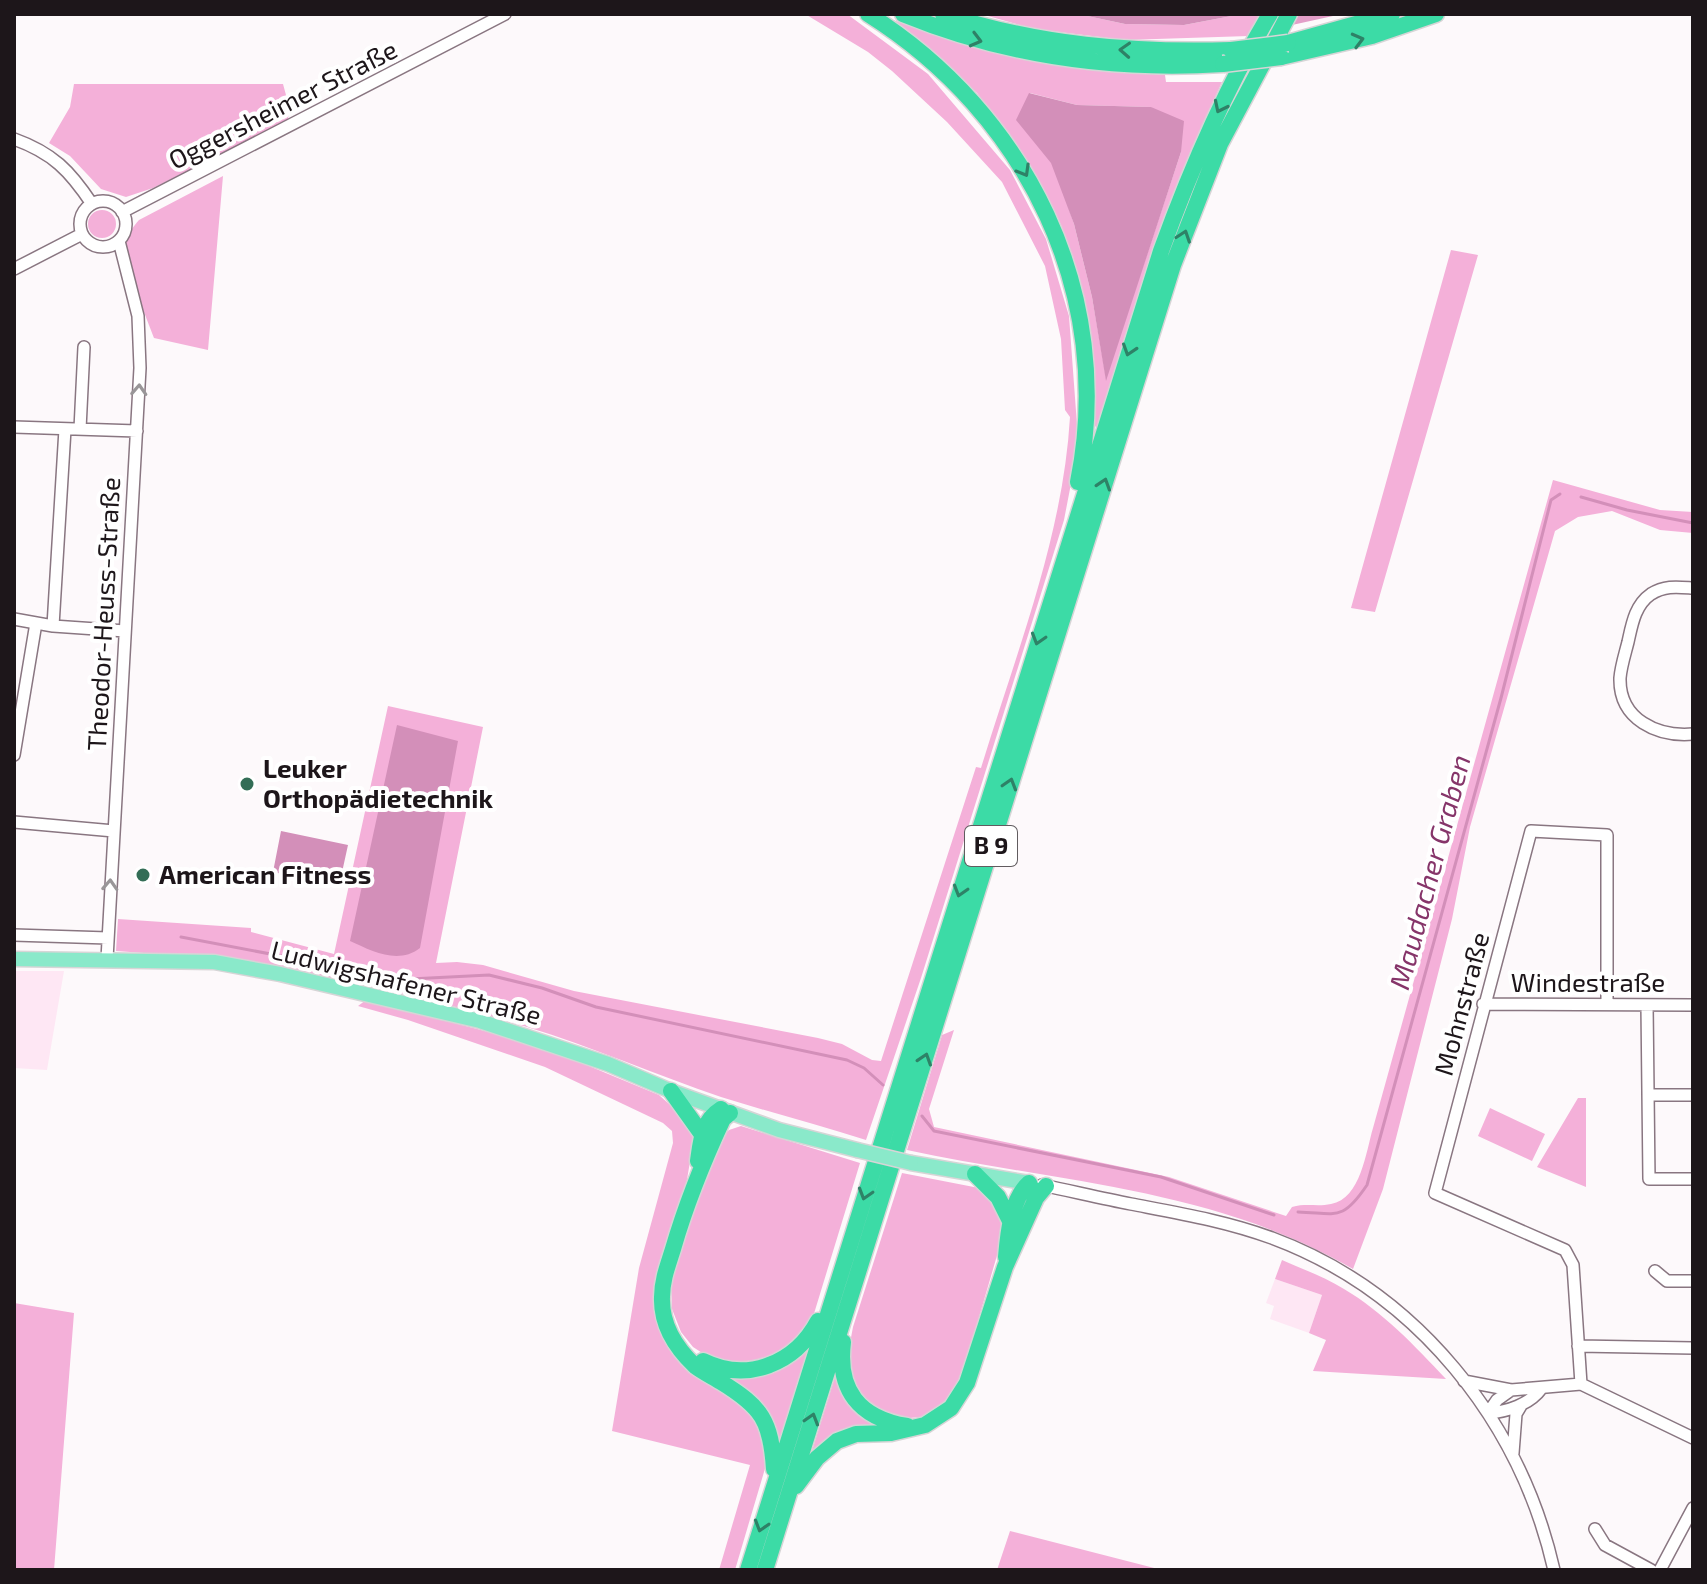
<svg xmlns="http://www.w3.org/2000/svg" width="1707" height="1584" font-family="'Exo 2',sans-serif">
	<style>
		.built { fill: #fee7f4 }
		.green { fill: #f4b0d9; fill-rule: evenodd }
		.forest { fill: #e39ec8 }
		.water { fill: #d38fb9 }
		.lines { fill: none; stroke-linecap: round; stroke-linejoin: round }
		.stream { stroke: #d38fb9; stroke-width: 3 }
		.minor-casing { stroke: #897681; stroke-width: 14 }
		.major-casing { stroke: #d6d5d6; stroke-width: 17 }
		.highway-casing { stroke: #d6d5d6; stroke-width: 19 }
		.minor { stroke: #fff; stroke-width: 11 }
		.major { stroke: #8ae9ca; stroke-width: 14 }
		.highway { stroke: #3cdba6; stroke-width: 16 }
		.major-bridge-casing { stroke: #d6d5d6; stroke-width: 17; stroke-linecap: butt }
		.highway-bridge-casing { stroke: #d6d5d6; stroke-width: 19; stroke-linecap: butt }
		.major-bridge { stroke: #8ae9ca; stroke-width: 14 }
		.highway-bridge { stroke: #3cdba6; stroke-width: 16 }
		.oneway { stroke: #2e8267 }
		.oneway2 { stroke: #999698 }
		.poi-dot { fill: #336d56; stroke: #fff; stroke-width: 3 }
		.labels { text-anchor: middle; stroke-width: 8; stroke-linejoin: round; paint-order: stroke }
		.shield { fill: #fff; stroke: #615c5f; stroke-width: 2 }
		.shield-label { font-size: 24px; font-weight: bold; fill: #1d161a }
		.street-label { font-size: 26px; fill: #1d161a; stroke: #fff }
		.poi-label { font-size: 26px; font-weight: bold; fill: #1d161a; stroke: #fff; text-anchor: start }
		.water-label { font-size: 28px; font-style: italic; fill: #86356a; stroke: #fff }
	</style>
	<rect width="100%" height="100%" fill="#fdf9fb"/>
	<path class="built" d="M14,971H64L47,1070L14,1068Z
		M1275,1279L1322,1295L1309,1333L1270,1319L1274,1306L1266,1303Z"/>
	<path class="green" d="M805,14H847L928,74L1010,170L1046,239L1069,316L1077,425L1074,468L1064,520L921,978L866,1140C818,1125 769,1112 721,1097C656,1075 593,1047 527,1027C394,987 255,959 116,951L118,919L251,928V932L334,954L388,706L483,727L436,963L457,962L483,965L574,991L818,1038L842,1044L872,1060L881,1061L976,767L981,768C1016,653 1063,537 1070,417L1065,410L1061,339L1045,266L1002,182L947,122L892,71L868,52Z
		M981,14H1078L1125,24L1184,25L1242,14H1263L1249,36L1125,40L1034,29Z
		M879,15L965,45L1054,65L1165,75L1166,82H1222L1190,154L1163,223L1097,430L1092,419L1083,308L1061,225L1027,165L977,93ZM1030,93L1077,105L1151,107L1181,152L1106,378L1092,297L1074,224Z
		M74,84H283L289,106L288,121L153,188L126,197L101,189L70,156L49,143L70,107Z
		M223,176L208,350L154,338C146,316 123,263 126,242C128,233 133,227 139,220Z
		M88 224a14 14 0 1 1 28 0a14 14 0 1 1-28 0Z
		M1451,250L1478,255L1375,612L1351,608Z
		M1553,480L1660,510L1693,512V533L1660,530L1612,511L1578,517L1555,531L1470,827L1452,919L1383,1189L1353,1269C1214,1188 1061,1183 907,1150L942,1035L954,1030L929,1109L934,1127L1169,1177L1286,1216L1292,1207C1306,1203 1318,1207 1331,1204C1361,1199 1366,1151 1373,1128Z
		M366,1000L508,1037L589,1066L659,1095L687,1120L694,1137L685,1192L656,1279V1319L668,1347L691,1369L757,1415L769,1455L735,1570H719L750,1465L612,1431L639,1268L673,1143L672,1131L663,1123L545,1067L408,1020L358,1006Z
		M1578,1098H1586V1187L1537,1167Z
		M1490,1108L1545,1134L1532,1161L1478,1136Z
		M741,1126L860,1163L809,1330L796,1346L752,1367L710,1358L693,1347L681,1332L672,1309L671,1278L704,1179L721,1137L729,1130Z
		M902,1173L979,1188L995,1203L1002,1226L998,1252L962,1376L949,1399L937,1410L921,1417L898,1419L863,1403L846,1364L853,1327Z
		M1282,1260C1302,1269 1325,1277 1344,1289C1383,1312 1415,1346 1446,1379L1313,1371L1326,1340L1309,1333L1322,1295L1275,1279Z
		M14,1303L74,1313L54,1570H14Z
		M811,1341L778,1450L772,1422L701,1365L731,1376Z
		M837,1370L880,1424L810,1457Z
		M1010,1531L1162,1570H997Z"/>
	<path class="forest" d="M1299,14H1342L1292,25Z"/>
	<path class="water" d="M1078,14H1242L1184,25L1125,24Z
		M1029,93L1077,105L1151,107L1184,121L1181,152L1106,381L1092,297L1074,224L1051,163L1016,120Z
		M397,725L458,741L420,948C398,965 372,951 350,941Z
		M281,831L348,845L339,886L273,872Z"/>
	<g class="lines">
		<path class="stream" d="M1581,497L1627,510L1693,523
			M181,937L339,967L376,978L410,979L489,975L542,988L596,1007L847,1060L864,1068L883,1085
			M922,1116L934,1131L1161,1177L1274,1215
			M1298,1212C1337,1213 1342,1222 1367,1185L1501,698L1551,500L1560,494"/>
		<g class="minor-casing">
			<path id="minor" d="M14,139C53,153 70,171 92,204
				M80 224a23 23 0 1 1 46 0a23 23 0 1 1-46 0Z
				M122,212L505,14
				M14,269L82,234
				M14,427L137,431
				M80,429L84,347
				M1693,588C1678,587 1665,585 1651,594C1635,605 1632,624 1628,642C1625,654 1621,666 1620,678C1619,720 1658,737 1693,734
				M14,619L53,626L125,631
				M53,626L65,429
				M14,755L36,623
				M14,822L114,831
				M14,935L108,938
				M107,959L140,368L138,316L119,241
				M1483,1004L1693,1005
				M1647,1005L1649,1179H1693
				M1648,1095H1693
				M1042,1185C1071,1191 1101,1198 1131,1204C1178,1213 1226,1221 1272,1238C1417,1292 1520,1421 1554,1570
				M1655,1271L1667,1281H1693
				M1578,1346L1693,1348
				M1464,1381L1511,1390L1581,1384L1693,1438
				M1581,1384L1573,1265L1565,1250L1435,1193L1531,831L1607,835V1004
				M1488,1413C1507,1412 1530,1404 1541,1389
				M1488,1413L1497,1400L1511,1390
				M1513,1453L1516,1414L1522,1404
				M1595,1529L1605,1545L1651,1570
				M1660,1570L1693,1508"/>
		</g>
		<g class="major-casing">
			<path id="major" d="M14,959L214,962L280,974L480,1021L608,1064L671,1091L779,1130L857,1150
				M911,1163L1029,1183"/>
		</g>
		<g class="highway-casing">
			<path id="highway" d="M868,14C1027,114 1116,295 1078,482
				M903,14C1006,56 1113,71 1223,64
				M943,14C1038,45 1132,53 1231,50
				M1288,43L1392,14
				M1281,57L1372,36L1436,14
				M671,1091L701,1133
				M730,1113L723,1119C703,1162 686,1204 673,1249C668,1265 662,1280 662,1297C661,1324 676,1348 695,1366C703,1372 713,1377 721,1382C762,1407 771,1421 774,1469
				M698,1161C701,1140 702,1121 721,1109L723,1119
				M975,1174L998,1197L1011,1223
				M1006,1257C1008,1234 1011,1199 1029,1183L1036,1198
				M843,1342C837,1390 859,1418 907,1426
				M703,1361C747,1383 795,1364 818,1321
				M796,1486L817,1458L837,1441L856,1434L891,1433L925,1425L951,1408L967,1383L1005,1267L1036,1198L1046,1186
				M748,1570L1161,251C1191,168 1225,89 1270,14
				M765,1570L1173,265L1220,144L1289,14"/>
		</g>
		<use href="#minor" class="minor"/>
		<use href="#major" class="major"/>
		<use href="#highway" class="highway"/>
		<g class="major-bridge-casing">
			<path id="major-bridge" d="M857,1150L911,1163"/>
		</g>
		<g class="highway-bridge-casing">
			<path id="highway-bridge" d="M1231,50L1288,43
				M1223,64L1281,57"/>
		</g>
		<use href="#major-bridge" class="major-bridge"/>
		<use href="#highway-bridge" class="highway-bridge"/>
	</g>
	<defs><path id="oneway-chevron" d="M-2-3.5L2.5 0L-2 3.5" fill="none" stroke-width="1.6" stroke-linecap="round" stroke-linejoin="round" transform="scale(2)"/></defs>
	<g class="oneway">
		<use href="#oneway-chevron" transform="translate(976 40) rotate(15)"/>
		<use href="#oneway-chevron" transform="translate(1358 40) rotate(-15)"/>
		<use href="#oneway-chevron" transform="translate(1125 50) rotate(-177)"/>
		<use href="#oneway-chevron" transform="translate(1220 107) rotate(116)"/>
		<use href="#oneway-chevron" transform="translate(1024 171) rotate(60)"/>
		<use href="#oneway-chevron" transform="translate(1184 236) rotate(-71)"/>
		<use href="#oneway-chevron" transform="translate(1129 350) rotate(108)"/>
		<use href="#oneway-chevron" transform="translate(1104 484) rotate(-72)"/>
		<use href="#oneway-chevron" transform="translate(1038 639) rotate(107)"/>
		<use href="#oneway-chevron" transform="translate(1010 784) rotate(-73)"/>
		<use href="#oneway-chevron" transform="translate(960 891) rotate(107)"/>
		<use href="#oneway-chevron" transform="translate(925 1059) rotate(-72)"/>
		<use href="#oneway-chevron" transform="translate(865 1194) rotate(107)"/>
		<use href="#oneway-chevron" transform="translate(812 1419) rotate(-73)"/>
		<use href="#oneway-chevron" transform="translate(761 1526) rotate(107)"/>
	</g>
	<g class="oneway2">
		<use href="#oneway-chevron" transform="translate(139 390) rotate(-87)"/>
		<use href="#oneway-chevron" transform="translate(110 885) rotate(-87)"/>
	</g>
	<g class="poi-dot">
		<circle cx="247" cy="784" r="8"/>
		<circle cx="143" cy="875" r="8"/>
	</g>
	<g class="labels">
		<rect class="shield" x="965" y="826" width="52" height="40" rx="6"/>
		<g class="shield-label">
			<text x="991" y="854">B 9</text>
		</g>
		<g class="street-label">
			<text transform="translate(283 105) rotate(-27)" y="9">Oggersheimer Straße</text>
			<text transform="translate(104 614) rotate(-87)" y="9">Theodor-Heuss-Straße</text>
			<text transform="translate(406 983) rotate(14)" y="9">Ludwigshafener Straße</text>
			<text x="1588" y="992">Windestraße</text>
			<text transform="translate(1462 1004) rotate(-75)" y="9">Mohnstraße</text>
		</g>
		<g class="poi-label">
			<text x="263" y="778">Leuker<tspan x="263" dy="30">Orthopädietechnik</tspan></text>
			<text x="159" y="884">American Fitness</text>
		</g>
		<g class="water-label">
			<text transform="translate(1430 872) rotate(-75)" y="10">Maudacher Graben</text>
		</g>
	</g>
	<rect width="1707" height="1584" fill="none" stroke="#1d161a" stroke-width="32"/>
</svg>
